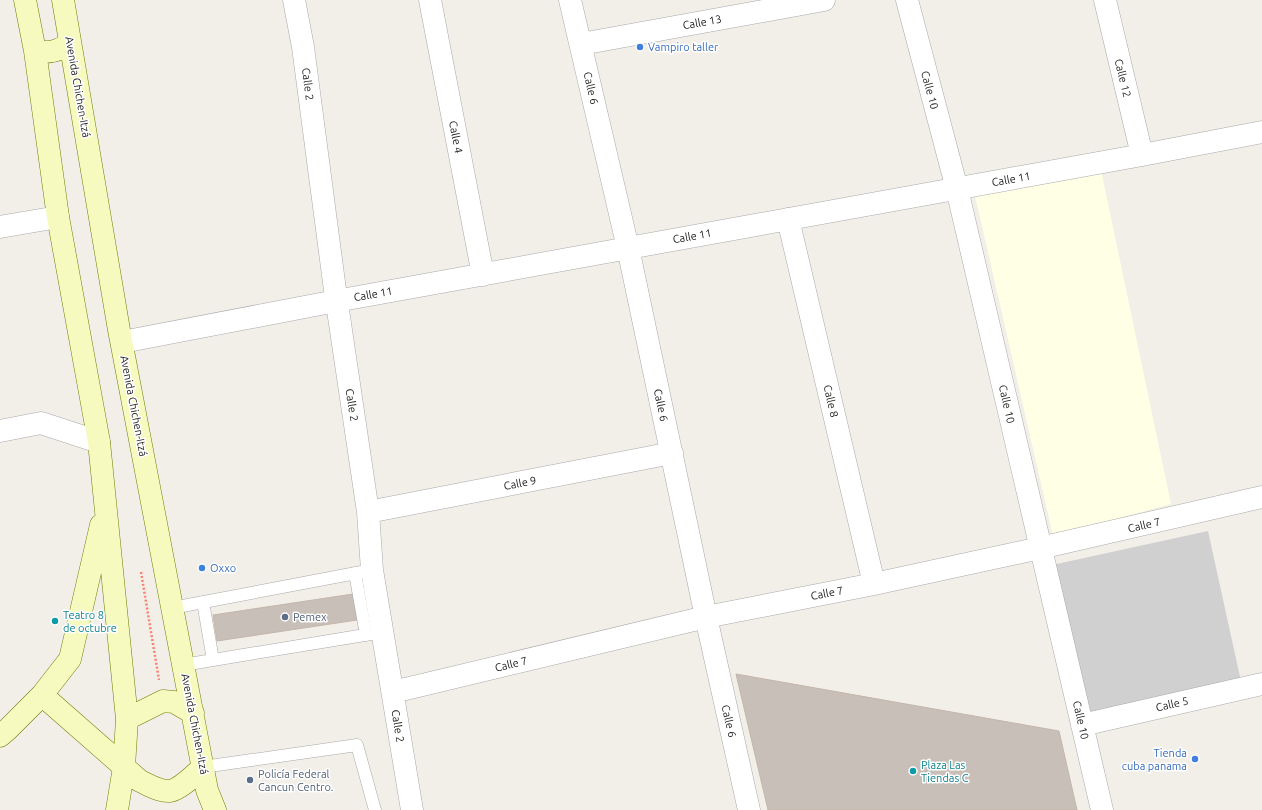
<svg xmlns="http://www.w3.org/2000/svg" width="1262" height="810" font-family="Ubuntu,sans-serif">
	<style>
		.education { fill: #ffffe5 }
		.religious { fill: #d0d0d0 }
		.building { fill: #c7bfb8; stroke: #c4b6ab }
		.lines { fill: none; stroke-linecap: round; stroke-linejoin: round }
		.lane-casing { stroke: #a9a9a9; stroke-width: 13 }
		.street-casing { stroke: #a9a9a9; stroke-width: 23 }
		.secondary-casing { stroke: #707d05; stroke-width: 23 }
		.path { stroke: #fa8072; stroke-width: 2.5; stroke-dasharray: 2 2; stroke-linecap: butt }
		.lane { stroke: #fff; stroke-width: 12 }
		.street { stroke: #fff; stroke-width: 22 }
		.secondary { stroke: #f7fabf; stroke-width: 22 }
		.shop-dot { fill: #3f7fe0; stroke: #fff; stroke-width: 1.5 }
		.service-dot { fill: #5c6f8a; stroke: #fff; stroke-width: 1.5 }
		.culture-dot { fill: #0f9aa8; stroke: #fff; stroke-width: 1.5 }
		.labels { text-anchor: middle; stroke-width: 3; stroke-linejoin: round; paint-order: stroke }
		.street-label { font-size: 11px; fill: #222; stroke: #fff }
		.shop-label { font-size: 11px; fill: #366cbe; stroke: #fff; text-anchor: start }
		.culture-label { font-size: 11px; fill: #0d838f; stroke: #fff; text-anchor: start }
		.service-label { font-size: 11px; fill: #4e5e75; stroke: #fff; text-anchor: start }
	</style>
	<rect width="100%" height="100%" fill="#f2efe9"/>
	<path class="education" d="M1101,170L1171,504L1053,536L973,187Z"/>
	<path class="religious" d="M1208,531L1242,686L1089,716L1052,565Z"/>
	<path class="building" d="M353,594L357,620L217,641L213,615Z
		M736,674L1059,731L1077,810H768Z"/>
	<g class="lines">
		<g class="lane-casing">
			<path id="lane" d="M355,573L366,635
				M203,602L213,660
				M172,608L372,570
				M183,665L383,632
				M203,767L357,745L375,810"/>
		</g>
		<g class="street-casing">
			<path id="street" d="M294,0L303,47L335,290L368,512L372,570L412,810
				M430,0L483,275
				M570,0L628,248L706,617L749,810
				M907,0L957,189L1102,810
				M1105,0L1142,155
				M581,44L824,0
				M788,219L874,584
				M0,227L58,217
				M122,342L336,301L1142,155L1262,132
				M0,431L41,423L99,442
				M368,512L672,453
				M393,692L706,617L874,584L1040,548L1262,497
				M1082,725L1262,684"/>
		</g>
		<g class="secondary-casing">
			<path id="secondary" d="M25,0L35,51L58,217L99,442L127,719L124,767L117,810
				M63,0L119,330L207,790L215,810
				M35,51C49,54 59,51 70,43
				M42,695L140,781C149,785 160,792 170,791C181,789 195,774 203,767
				M127,719L163,701L174,702L193,713
				M0,736L7,730L42,695L70,659L101,525"/>
		</g>
		<path class="path" d="M141,572L159,680"/>
		<use href="#lane" class="lane"/>
		<use href="#street" class="street"/>
		<use href="#secondary" class="secondary"/>
	</g>
	<g class="shop-dot">
		<circle cx="640" cy="47" r="4"/>
		<circle cx="202" cy="568" r="4"/>
		<circle cx="1195" cy="759" r="4"/>
	</g>
	<g class="service-dot">
		<circle cx="285" cy="617" r="4"/>
		<circle cx="250" cy="780" r="4"/>
	</g>
	<g class="culture-dot">
		<circle cx="55" cy="621" r="4"/>
		<circle cx="913" cy="771" r="4"/>
	</g>
	<g class="labels">
		<g class="street-label">
			<text transform="translate(702 22) rotate(-10)" y="4">Calle 13</text>
			<text transform="translate(1123 78) rotate(76)" y="4">Calle 12</text>
			<text transform="translate(308 84) rotate(83)" y="4">Calle 2</text>
			<text transform="translate(78 87) rotate(80)" y="4">Avenida Chichen-Itzá</text>
			<text transform="translate(591 88) rotate(77)" y="4">Calle 6</text>
			<text transform="translate(930 90) rotate(75)" y="4">Calle 10</text>
			<text transform="translate(456 137) rotate(79)" y="4">Calle 4</text>
			<text transform="translate(1011 179) rotate(-10)" y="4">Calle 11</text>
			<text transform="translate(692 236) rotate(-10)" y="4">Calle 11</text>
			<text transform="translate(373 294) rotate(-10)" y="4">Calle 11</text>
			<text transform="translate(831 401) rotate(77)" y="4">Calle 8</text>
			<text transform="translate(1007 404) rotate(77)" y="4">Calle 10</text>
			<text transform="translate(352 405) rotate(81)" y="4">Calle 2</text>
			<text transform="translate(661 405) rotate(78)" y="4">Calle 6</text>
			<text transform="translate(134 406) rotate(79)" y="4">Avenida Chichen-Itzá</text>
			<text transform="translate(520 483) rotate(-11)" y="4">Calle 9</text>
			<text transform="translate(1144 525) rotate(-13)" y="4">Calle 7</text>
			<text transform="translate(827 593) rotate(-11)" y="4">Calle 7</text>
			<text transform="translate(511 664) rotate(-14)" y="4">Calle 7</text>
			<text transform="translate(1172 704) rotate(-13)" y="4">Calle 5</text>
			<text transform="translate(1081 720) rotate(77)" y="4">Calle 10</text>
			<text transform="translate(729 721) rotate(77)" y="4">Calle 6</text>
			<text transform="translate(195 724) rotate(79)" y="4">Avenida Chichen-Itzá</text>
			<text transform="translate(398 726) rotate(81)" y="4">Calle 2</text>
		</g>
		<g class="shop-label">
			<text x="648" y="51">Vampiro taller</text>
			<text x="210" y="572">Oxxo</text>
			<text x="1187" y="757" text-anchor="end">Tienda<tspan x="1187" dy="13">cuba panama</tspan></text>
		</g>
		<g class="culture-label">
			<text x="63" y="619">Teatro 8<tspan x="63" dy="13">de octubre</tspan></text>
			<text x="921" y="769">Plaza Las<tspan x="921" dy="13">Tiendas C</tspan></text>
		</g>
		<g class="service-label">
			<text x="293" y="621">Pemex</text>
			<text x="258" y="778">Policía Federal<tspan x="258" dy="13">Cancun Centro.</tspan></text>
		</g>
	</g>
</svg>
